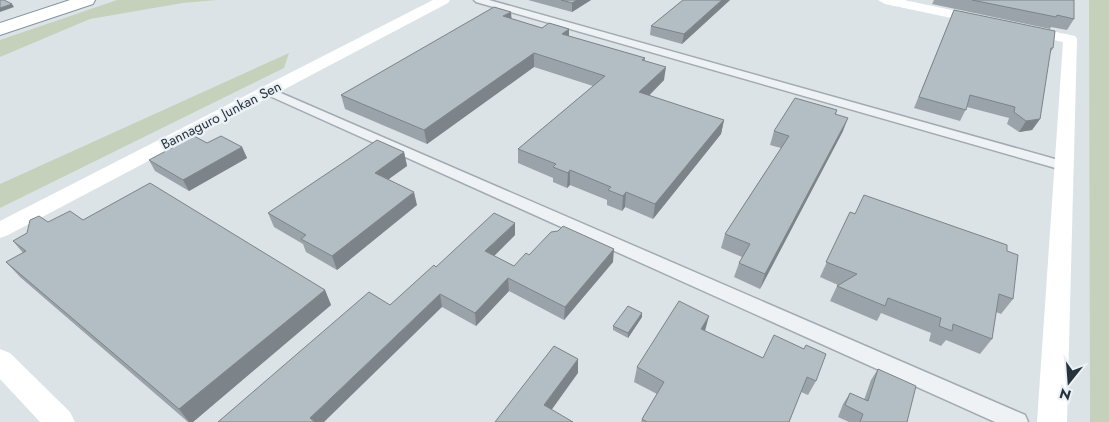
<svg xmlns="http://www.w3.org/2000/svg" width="1109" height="422" font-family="Jost,sans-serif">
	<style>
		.green { fill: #c6d1bc }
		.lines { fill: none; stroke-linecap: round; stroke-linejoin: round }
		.street-casing { stroke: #a1abb1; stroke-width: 3 }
		.highway-casing { stroke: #83949e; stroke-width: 2 }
		.street { fill: #eef2f5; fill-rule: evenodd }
		.secondary { fill: #fff; fill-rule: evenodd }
		.highway { fill: #fff; fill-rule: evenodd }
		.wall { fill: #9aa3a9 }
		.shaded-wall { fill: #7d8489 }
		.building { fill: #b3bdc4; stroke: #7d8489 }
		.labels { text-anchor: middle; stroke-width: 5; stroke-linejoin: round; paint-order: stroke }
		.street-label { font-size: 14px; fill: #25333d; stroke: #ebf1f5 }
	</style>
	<rect width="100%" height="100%" fill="#dce3e7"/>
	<path class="green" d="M117,0H217L183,3L90,19L0,57V40Z
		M1089,0H1109V422H1090Z
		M289,53L284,68L0,208V184Z"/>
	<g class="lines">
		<g class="street-casing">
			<path id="street" d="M474,0H489L1069,163L1071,166L1069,169H1059L476,2Z
				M267,87L1025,415L1028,422H995L263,93L261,91L263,89Z"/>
		</g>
		<g class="highway-casing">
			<path id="highway" d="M70,0H95L93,4L0,35V23Z"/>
		</g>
		<use href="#street" class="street"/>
		<path class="secondary" d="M433,0H450L448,3L8,235L0,238V221Z
			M878,0H904L980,16L987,20L980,24L885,4Z
			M1027,26L1075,36L1077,39L1067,422H1037L1063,42L1022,33L1020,30L1022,27Z
			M0,349L10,353L70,412L75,422H40L0,379Z"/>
		<use href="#highway" class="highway"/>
	</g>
	<path class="wall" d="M528,0H591L572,12Z
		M683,0H730L682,44L650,35L651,26Z
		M934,0H1074V19L1067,30L1051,27L1050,29L932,4Z
		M954,10L1053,48L1049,55L1040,119L1032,130L1019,132L1007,124L1009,118L967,107L960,121L914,108Z
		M511,19L542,28L569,29V36L645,58V61L664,80L649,96L724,120L721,134L653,219L625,207L622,211L607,205V200L570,185L567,188L553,182V178L518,163V149L593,86L534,67L427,144L345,109L341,95Z
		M837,110L836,114L843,131L760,289L734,277L739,263L742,257L721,248L725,234L781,148L770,145L774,131Z
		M207,143L242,147L247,158L189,191L155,171L149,160Z
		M404,152L407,166L388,179L417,205L337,270L306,252L303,244L274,227L268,213Z
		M850,212L1007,251L1013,299L1001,314L996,312L992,339L980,354L946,340L941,346L929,341L931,333L881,313L877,321L830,301L837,286L838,285L820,277Z
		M83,220L325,290L331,305L193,422H188L20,277L6,262L23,253L13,241L48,222Z
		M515,235L494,256L514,266L529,255L613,262L564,320L509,291L476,326L442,307L390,305L436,267Z
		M642,313V317L628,338L613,330V326Z
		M705,331L763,358L816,381L808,395L801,392L789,422H641L642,419L657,394L634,382L637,367Z
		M878,369L907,422H849L838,417L843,404L850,393L864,400L871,380Z"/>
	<path class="shaded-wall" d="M577,0H591L572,12V3Z
		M722,0H730L682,44L684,34Z
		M12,4L14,7L0,12V8Z
		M511,12L512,24L503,16Z
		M569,29V41L562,34Z
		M534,53V67L427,144L424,130Z
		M666,67L664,80L638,106L639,92Z
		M848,118L843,131L760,289L765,274Z
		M1040,119L1032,130L1019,132L1026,121Z
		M724,120L721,134L653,219L655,204Z
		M242,147L247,158L189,191L183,180Z
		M404,152L407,166L378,187L375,173Z
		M570,170V185L567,188L568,173Z
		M414,192L417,205L337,270L332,256Z
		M626,192L625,207L622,211L623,196Z
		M515,223V235L486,264L485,251Z
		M614,249L613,262L564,320L565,307Z
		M508,278L509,291L476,326L475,313Z
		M325,290L331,305L193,422H189L179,409Z
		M440,294L442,307L324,422H312L310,418Z
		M642,313V317L628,338V333Z
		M709,316L705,331L701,329Z
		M578,359V373L545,419L544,405Z"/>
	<path class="building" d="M0,0H4L12,4L0,8Z
		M561,0H577L572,3Z
		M683,0H722L684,34L651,26Z
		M972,0H1074V19L1057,15L1056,17Z
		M494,7L511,12L503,16L542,28L549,23L569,29L562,34L645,58L642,60L666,67L639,92L724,120L655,204L626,192L623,196L608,190L611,187L570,170L568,173L553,167L556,164L518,149L605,76L534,53L424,130L341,95Z
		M954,10L1055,31L1053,48H1051L1040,119L1026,121L1014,112L1015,107L970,95L966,110L919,97Z
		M795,98L837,110L835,114L848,118L765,274L739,263L750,244L725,234L789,136L774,131Z
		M194,136L207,143L221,136L242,147L183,180L149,160Z
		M377,140L404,152L375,173L414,192L332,256L301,239L306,235L268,213Z
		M150,183L325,290L179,409L6,262L26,251L13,241L27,233L30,220L39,216L48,222L70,211L83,220Z
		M864,195L1007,245V251L1018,255L1013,299L999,294L992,339L953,324L952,331L939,326L941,318L888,298L885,306L837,286L857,274L826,262L850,212L855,214Z
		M494,213L515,223L485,251L514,266L526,253L529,255L551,232L558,231L563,226L614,249L565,307L508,278L475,313L440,294L310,418L315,422H218L369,292L390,305L434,265L436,267Z
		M679,301L709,316L701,329L763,358L774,335L804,349L806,345L826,354L816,381L807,377L789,422H647L642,419L664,382L637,367Z
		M628,306L642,313L628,333L613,326Z
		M554,346L578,359L544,405L573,422H495Z
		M878,369L916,386L907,422H860L863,414L845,405L850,393L868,401Z"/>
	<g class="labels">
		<g class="street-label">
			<text transform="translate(221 115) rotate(-27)" y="5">Bannaguro Junkan Sen</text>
		</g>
	</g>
	<g transform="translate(1069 382) rotate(197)" stroke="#ebf1f5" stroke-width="4" paint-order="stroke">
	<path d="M0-4L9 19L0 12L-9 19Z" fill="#25333d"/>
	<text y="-8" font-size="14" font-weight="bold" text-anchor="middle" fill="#25333d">N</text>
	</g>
</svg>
